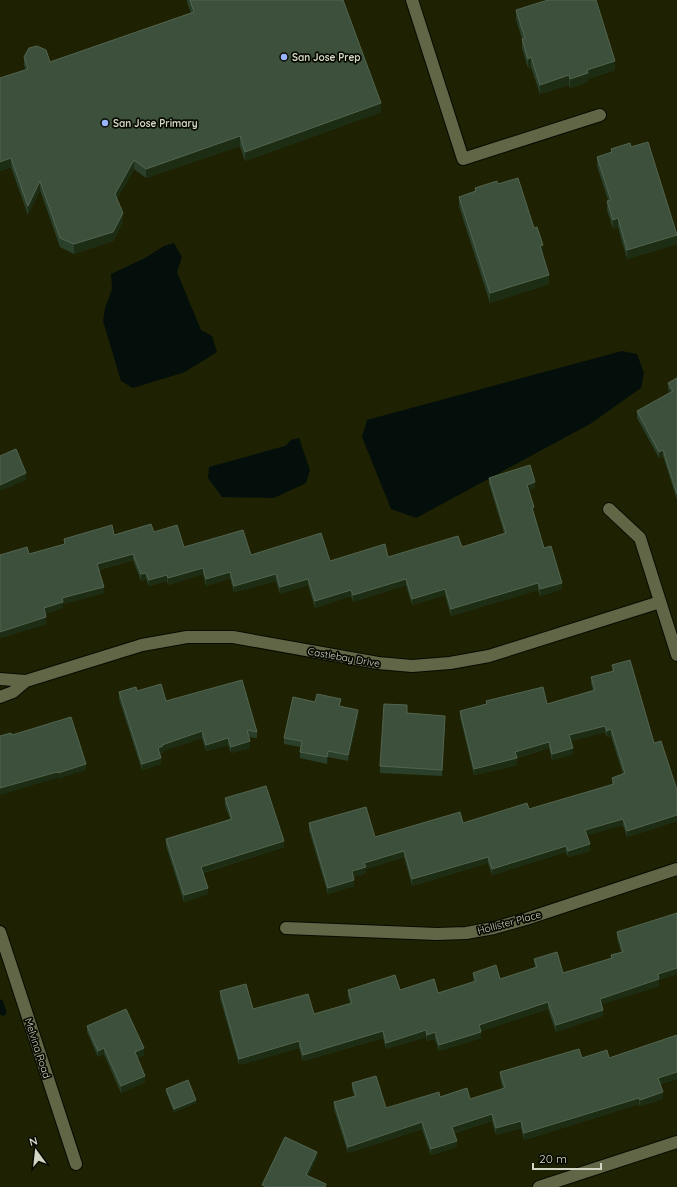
<svg xmlns="http://www.w3.org/2000/svg" width="677" height="1187" font-family="Quicksand,sans-serif">
	<style>
		.water { fill: #040f0c }
		.lines { fill: none; stroke-linecap: round; stroke-linejoin: round }
		.stream { stroke: #040f0c; stroke-width: 7 }
		.minor-casing { stroke: #080b00; stroke-width: 14 }
		.minor { stroke: #616646; stroke-width: 12 }
		.wall { fill: #2a402b }
		.shaded-wall { fill: #1d2d14 }
		.building { fill: #3c503b; stroke: #536550 }
		.poi-dot { fill: #99b5fd; stroke: #080a02; stroke-width: 1.5 }
		.labels { text-anchor: middle; stroke-width: 3.5; stroke-linejoin: round; paint-order: stroke }
		.poi-label { font-size: 10px; font-weight: bold; fill: #d2d6c4; stroke: #080a02; text-anchor: start }
		.street-label { font-size: 10px; fill: #d2d6c4; stroke: #080a02 }
	</style>
	<rect width="100%" height="100%" fill="#1e2203"/>
	<path class="water" d="M174,243L182,257L177,272L201,330L212,336L217,352L185,372L133,388L121,381L103,321L105,308L112,289L111,274L145,258L164,246Z
		M622,351L637,354L644,373L641,388L590,424L416,518L391,509L362,437L367,420Z
		M299,438L310,470L306,483L274,498L222,497L208,478L209,467L285,446L291,440Z"/>
	<g class="lines">
		<path class="stream" d="M0,1003L3,1012"/>
		<g class="minor-casing">
			<path id="minor" d="M412,0L463,159L600,115
				M609,509L640,538L677,655
				M0,679L26,681L142,645L187,637H233L378,663L412,666L450,663L489,656L660,602
				M0,697L13,692L26,681
				M286,928L437,934L466,933L494,928L526,919L677,869
				M0,932L76,1164
				M539,1187L677,1142"/>
		</g>
		<use href="#minor" class="minor"/>
	</g>
	<path class="wall" d="M187,0H343L381,112L245,161L240,146L146,178L134,169L117,199L123,222L113,241L74,254L60,247L40,190L28,215L11,167L0,171V78L26,70L24,66V57L50,62L191,13L187,2Z
		M516,10L615,70L588,79V82L570,88L569,85L540,94L531,67L528,68L522,48V39L516,19Z
		M631,147L677,244L627,259L618,227L613,229L607,210V201L608,200L597,166V157L611,153V149Z
		M498,184L549,284L490,303L459,206V197L475,191V188Z
		M677,378V500L663,456L659,458L637,418V411L671,393L668,389V383Z
		M489,478L535,488L529,490L534,513L544,548L562,589L540,596L538,590L451,616L445,595L412,605L406,585L353,602L351,596L315,608L308,585L280,594L276,581L234,592L230,578L206,586L203,574L168,585L167,581L149,586L146,579L141,581L133,560L99,570L104,593L63,604V608L45,614L46,624L0,638V555L29,554L64,544V539L154,532L184,547L251,555L330,561L388,557L462,547L504,533L489,484Z
		M612,665L654,743L677,790V821L627,837L623,825L587,835L590,851L568,857L566,852L492,875L488,863L412,886L404,857L366,869V873L353,877L354,886L328,894L309,830V823L375,837L463,823L529,809L612,785V778L623,774L611,736L607,737L605,732L571,741L573,754L552,760L549,748L517,758V765L474,775L460,717V711L486,704V701L547,704L593,691L591,683V677L612,671Z
		M119,692L166,701L257,732V738L249,737L250,748L231,753L228,745L206,751L202,738L163,751V753L159,754L161,764L142,770L119,699Z
		M315,702L341,706L358,716L348,761L328,757L327,764L300,758V752L301,747L284,744V738Z
		M407,713L445,722L442,776L380,773V766Z
		M225,798L284,847L203,873L208,894L184,902L166,846V839L230,819L225,805Z
		M677,913V974L659,980V986L602,1004L603,1016L556,1032L548,1009L480,1031L481,1038L439,1051L435,1039L427,1041L426,1037L386,1049L383,1038L303,1061L299,1048L239,1065L220,998V991L253,1009L314,1014L350,1003L348,997V990H400L438,993L474,982L473,979V973L500,979L535,968L534,959L563,973L611,958V955L621,952L617,938V932Z
		M87,1026L144,1055L137,1058L145,1082L121,1093L104,1054L98,1057L87,1032Z
		M677,1035V1079L660,1084L663,1099L640,1106L639,1104L524,1140L521,1128L496,1135L492,1121L454,1133L457,1147L431,1155L422,1129L348,1153L334,1109V1102L354,1096L352,1089V1083L386,1108L440,1097L470,1099L503,1089L500,1078V1072L582,1058H609Z
		M166,1089L196,1103L174,1112L166,1092Z"/>
	<path class="shaded-wall" d="M531,57V67L528,68V59Z
		M615,61V70L588,79V82L570,88V79L587,70Z
		M569,75V85L540,94V85Z
		M381,103V112L245,161V152Z
		M240,136V146L146,178V169Z
		M11,158V167L0,171V162Z
		M134,160V169L115,203V194Z
		M40,181V190L28,215V206Z
		M123,213V222L113,241L74,254V244Z
		M618,218V227L613,229V220Z
		M677,235V244L627,259V250Z
		M543,245V254L540,246Z
		M549,275V284L490,303V293Z
		M663,450V456L659,458V452Z
		M26,473V480L0,491V485Z
		M535,482V488L527,491V485Z
		M133,554V560L97,570V564Z
		M203,568V574L168,585V578Z
		M230,572V578L206,586V579Z
		M146,573V579L141,581V574Z
		M276,574V581L234,592V586Z
		M167,575V581L149,586V580Z
		M308,579V585L280,594V587Z
		M406,579V585L353,602V595Z
		M538,583V590L451,616V609Z
		M562,583V589L540,596V589Z
		M104,587V593L63,604V608L44,614V608L62,598Z
		M445,589V595L412,605V599Z
		M351,590V596L315,608V601Z
		M46,617V624L0,638V632Z
		M358,710V716L348,761V755Z
		M445,716V722L442,776V770Z
		M605,726V732L569,742V735Z
		M611,729V736L607,737V731Z
		M202,731V738L163,751V753L158,755V748L162,745Z
		M228,738V745L206,751V745Z
		M250,741V748L231,753V747Z
		M549,742V748L515,758V752Z
		M573,748V754L552,760V754Z
		M328,751V757L327,764V757Z
		M161,758V764L142,770V764Z
		M517,758V765L474,775V769Z
		M86,764V770L58,779V773Z
		M57,772V778L0,795V788Z
		M677,815V821L627,837V831Z
		M623,819V825L585,836V830Z
		M284,841V847L201,873V867Z
		M590,844V851L568,857V851Z
		M566,846V852L492,875V869Z
		M404,851V857L366,869V873L352,877V871L364,863Z
		M488,857V863L412,886V879Z
		M354,880V886L328,894V888Z
		M208,888V894L184,902V895Z
		M677,968V974L659,980V986L600,1005V999L658,974Z
		M548,1002V1009L479,1032V1025Z
		M603,1010V1016L556,1032V1025Z
		M426,1030V1037L386,1049V1043Z
		M383,1031V1038L303,1061V1055Z
		M435,1032V1039L427,1041V1035Z
		M481,1032V1038L439,1051V1045Z
		M299,1041V1048L239,1065V1059Z
		M104,1048V1054L98,1057V1051Z
		M144,1048V1055L135,1059V1052Z
		M677,1072V1079L658,1085V1078Z
		M145,1076V1082L121,1093V1086Z
		M663,1092V1099L640,1106V1100Z
		M639,1098V1104L524,1140V1133Z
		M196,1100V1103L174,1112V1109Z
		M492,1114V1121L452,1133V1127Z
		M521,1121V1128L496,1135V1128Z
		M422,1122V1129L348,1153V1147Z
		M457,1141V1147L431,1155V1149Z
		M317,1152V1158L306,1181V1175Z"/>
	<path class="building" d="M190,0H343L381,103L245,152L240,136L146,169L134,160L115,194L123,213L113,232L74,244L60,238L40,181L28,206L11,158L0,162V78L28,69L24,57L29,48L37,46L46,50L50,62L194,12Z
		M548,0H596L615,61L587,70L588,73L570,79L569,75L540,85L531,57L528,59L522,39L525,38L516,10Z
		M648,142L677,235L627,250L618,218L613,220L607,201L611,200L597,157L612,152L611,149L630,143L631,147Z
		M518,178L534,228L537,227L543,245L540,246L549,275L490,293L459,197L476,191L475,188L497,181L498,184Z
		M677,378V494L663,450L659,452L637,411L673,391L668,383Z
		M16,449L26,473L0,485V456Z
		M530,465L535,482L527,485L534,507L532,508L544,548L551,546L562,583L540,589L538,583L451,609L445,589L412,599L406,579L353,595L351,590L315,601L308,579L280,587L276,574L234,586L230,572L206,579L203,568L168,578L167,575L149,580L146,573L141,574L133,554L97,564L104,587L62,598L63,602L44,608L46,617L0,632V555L27,547L29,554L65,544L64,539L112,525L114,535L151,524L154,532L177,525L184,547L243,530L251,555L321,533L330,561L385,544L388,557L458,536L462,547L506,533L489,478Z
		M630,660L654,743L661,741L677,790V815L627,831L623,819L585,830L590,844L568,851L566,846L492,869L488,857L412,879L404,851L364,863L366,867L352,871L354,880L328,888L309,823L366,807L375,837L460,812L463,823L527,803L529,809L614,784L612,778L625,773L611,729L607,731L605,726L569,735L573,748L552,754L549,742L515,752L517,758L474,769L460,711L487,704L486,701L543,687L547,704L595,690L591,677L614,671L612,665Z
		M242,680L257,732L247,730L250,741L231,747L228,738L206,745L202,731L162,745L163,746L158,748L161,758L142,764L119,692L136,687L137,691L161,684L166,701Z
		M317,694L341,699L339,706L358,710L348,755L328,751L327,757L300,752L302,741L284,738L293,697L315,702Z
		M384,704L407,705V713L445,716L442,770L380,766Z
		M71,717L86,764L58,773L57,772L0,788V736L11,733L12,735Z
		M266,786L284,841L201,867L208,888L184,895L166,839L232,819L225,798Z
		M677,913V968L658,974L659,979L600,999L603,1010L556,1025L548,1002L479,1025L481,1032L439,1045L435,1032L427,1035L426,1030L386,1043L383,1031L303,1055L299,1041L239,1059L220,991L246,984L253,1009L308,994L314,1014L352,1003L348,990L395,975L400,990L434,979L438,993L476,981L473,973L496,965L500,979L537,967L534,959L557,952L563,973L612,958L611,955L623,952L617,932Z
		M126,1009L144,1048L135,1052L145,1076L121,1086L104,1048L98,1051L87,1026Z
		M677,1035V1072L658,1078L663,1092L640,1100L639,1098L524,1133L521,1121L496,1128L492,1114L452,1127L457,1141L431,1149L422,1122L348,1147L334,1102L356,1096L352,1083L376,1076L386,1108L439,1092L440,1097L467,1088L470,1099L505,1088L500,1072L579,1049L582,1058L607,1050L609,1058Z
		M188,1080L196,1100L174,1109L166,1089Z
		M285,1137L317,1152L306,1175L326,1184L325,1187H267L262,1185Z"/>
	<g class="poi-dot">
		<circle cx="284" cy="57" r="4"/>
		<circle cx="105" cy="123" r="4"/>
	</g>
	<g class="labels">
		<g class="poi-label">
			<text x="292" y="61">San Jose Prep</text>
			<text x="113" y="127">San Jose Primary</text>
		</g>
		<g class="street-label">
			<text transform="translate(344 657) rotate(10)" y="4">Castlebay Drive</text>
			<text transform="translate(509 922) rotate(-15)" y="4">Hollister Place</text>
			<text transform="translate(38 1048) rotate(72)" y="4">Melvina Road</text>
		</g>
	</g>
	<g transform="translate(36 1151) rotate(345)" stroke="#080a02" stroke-width="3" paint-order="stroke">
	<path d="M0-3L7 15L0 10L-7 15Z" fill="#d2d6c4"/>
	<text y="-6" font-size="11" font-weight="bold" text-anchor="middle" fill="#d2d6c4">N</text>
	</g>
	<path d="M533 1163v6h68v-6" fill="none" stroke="#d2d6c4" stroke-width="2"/>
	<text x="539" y="1163" font-size="12" fill="#d2d6c4" stroke="#080a02" stroke-width="3" paint-order="stroke">20 m</text>
</svg>
